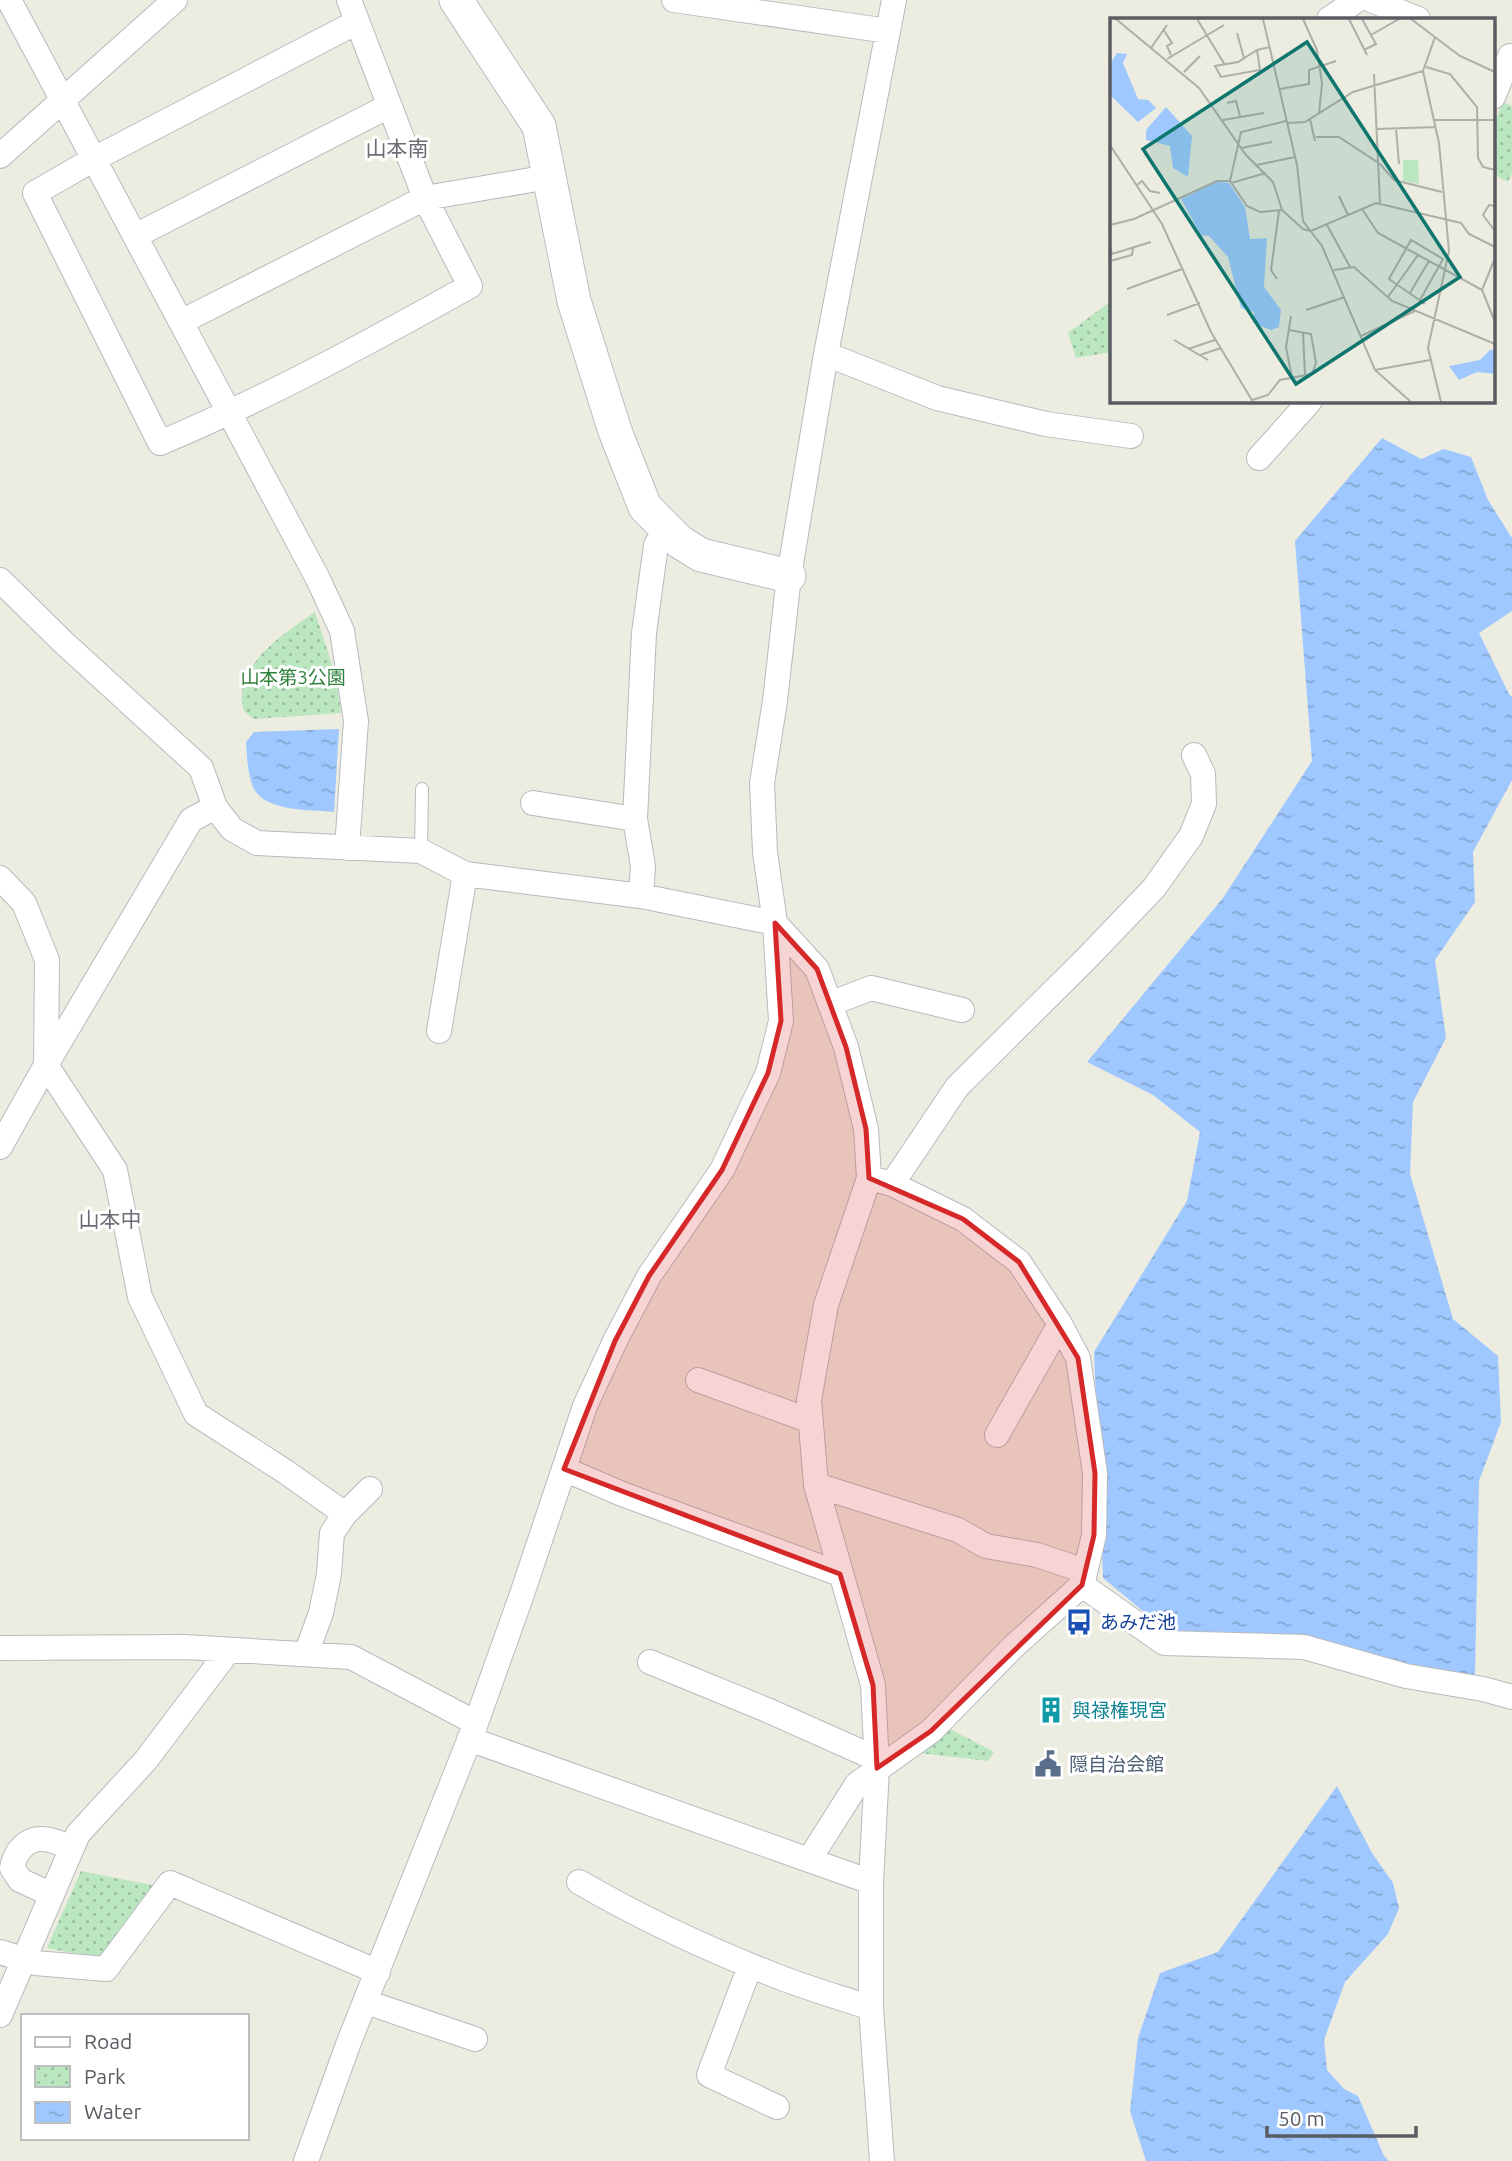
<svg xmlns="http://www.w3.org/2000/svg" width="1512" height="2161" font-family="Ubuntu,'Noto Sans JP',sans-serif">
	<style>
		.park { fill: url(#park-dots) }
		.water { fill: url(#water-ripples) }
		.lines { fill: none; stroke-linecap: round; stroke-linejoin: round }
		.lane-casing { stroke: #b8bac0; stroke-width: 14 }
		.street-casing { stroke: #b8bac0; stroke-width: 26 }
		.secondary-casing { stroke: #bbbdc5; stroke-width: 35 }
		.lane { stroke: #fff; stroke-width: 12 }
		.street { stroke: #fff; stroke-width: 24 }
		.secondary { stroke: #fff; stroke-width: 33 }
		.marked { fill: #d62828; fill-opacity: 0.2; stroke: #d62828; stroke-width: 5; stroke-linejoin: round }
		.labels { text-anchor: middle; stroke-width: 6; stroke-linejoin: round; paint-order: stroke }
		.park-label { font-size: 19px; fill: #2f833e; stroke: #fff }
		.transit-label { font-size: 19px; fill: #164399; stroke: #fff; text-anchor: start }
		.culture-label { font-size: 19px; fill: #0d838f; stroke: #fff; text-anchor: start }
		.service-label { font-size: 19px; fill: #4e5e75; stroke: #fff; text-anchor: start }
		.neighbourhood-label { font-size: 21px; fill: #6a6e74; stroke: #fff }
		.inset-road { fill: none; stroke: #aeaeaa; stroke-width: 2 }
		.view { fill: #0f766e; fill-opacity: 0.15; stroke: #0f766e; stroke-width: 3.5 }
		.inset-edge { fill: none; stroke: #595c62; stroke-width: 3.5 }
	</style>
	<defs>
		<pattern id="park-dots" width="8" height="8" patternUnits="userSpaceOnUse" patternTransform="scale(1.75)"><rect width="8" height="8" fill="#bae6c0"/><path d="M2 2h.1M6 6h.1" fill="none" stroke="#9abe9f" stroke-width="1.8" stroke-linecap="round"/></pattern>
		<pattern id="water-ripples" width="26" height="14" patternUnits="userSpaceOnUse" patternTransform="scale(1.75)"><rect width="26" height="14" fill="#9ec8ff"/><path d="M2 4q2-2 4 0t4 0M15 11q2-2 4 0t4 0" fill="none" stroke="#84a6d2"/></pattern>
	</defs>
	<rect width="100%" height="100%" fill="#edece0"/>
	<path class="park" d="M1503,102L1512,106V173L1508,182L1493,174V126Z
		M1111,301V352L1076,358L1068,333Z
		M315,612L336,677L341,713L254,719L244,711C243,706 241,699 242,694C243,660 290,629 315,612Z
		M950,1729L994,1752L988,1761L919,1753Z
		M81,1871L156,1886L100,1958L47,1948Z"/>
	<path class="water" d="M1382,438L1421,459L1444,449L1471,457L1488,500L1512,538V611L1479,633L1509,694L1512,697V780L1473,852L1475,902L1435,960L1446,1038L1413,1102L1410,1174L1453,1319L1498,1356L1501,1422L1479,1481L1475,1676L1173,1636L1103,1578L1094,1352L1187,1201L1200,1132L1153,1095L1087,1062L1223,898L1312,761L1295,541Z
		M339,729L334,812C308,809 258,813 251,781C247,768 247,754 246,742L254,732Z
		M1337,1786L1372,1853L1393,1883L1399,1908L1388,1934L1345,1982L1324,2040L1327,2070L1344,2089L1358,2096L1384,2156L1389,2161H1146L1130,2111L1138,2038L1160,1973L1218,1952Z"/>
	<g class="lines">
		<g class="lane-casing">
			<path id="lane" d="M421,851L422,789"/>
		</g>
		<g class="street-casing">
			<path id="street" d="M9,0L318,579L342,631L356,721L347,848
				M349,0L425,198L470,286C368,343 267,398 160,443L35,193L94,159L357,22
				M674,0L888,31
				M1371,0L1418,19
				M1329,19L1357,0
				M1493,97L1510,56
				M0,156L175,0
				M135,236L389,106
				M181,322L425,198L549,177
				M826,354L937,398L1046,424L1131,436
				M1259,458L1310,401
				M0,580L63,642L201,768L215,807L232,829L257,843L421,851L465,874L641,896L775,923L817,969L846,1047L866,1129L869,1178L826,1305L809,1400L816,1485L873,1685L877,1768L871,1882V2008L882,2161
				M533,803L635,819
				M0,878L24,903L47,960L46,1065L115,1170L140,1297L196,1414L286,1472L345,1514
				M641,896L643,866L635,819L644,633L656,545L666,529
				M830,1004L871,988L962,1010
				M439,1031L465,874
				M0,1147L46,1065L191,820L215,807
				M877,1180L892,1184L963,1219L1019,1262L1060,1324L1078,1358L1095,1473L1094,1535L1082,1585
				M892,1184L957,1087L1086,959L1154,888L1191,836L1204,804L1203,774L1194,755
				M698,1380L811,1421
				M997,1435L1060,1324
				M564,1469L622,1494L840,1574
				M816,1485L958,1530L986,1546L1037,1555L1085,1571
				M0,1648L185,1647L351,1657L476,1723
				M306,1654L321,1613L329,1574L332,1533L345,1514L370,1489
				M650,1662L767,1710L877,1759
				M469,1739L809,1860L857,1784L931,1731L1013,1647L1082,1585L1164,1643L1304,1647L1406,1676L1483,1689L1512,1697
				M809,1860L871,1882
				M579,1882C641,1918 707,1949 774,1975C806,1988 839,1997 871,2008
				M52,1895L20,1880L12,1868C15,1853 25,1838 43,1839C52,1839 63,1845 72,1847
				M0,1952L35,1963L106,1969L170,1883L378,1972
				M750,1966L709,2075L777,2107
				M366,2002L475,2039
				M0,2015L78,1834L146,1760L229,1650
				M306,2161L349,2042L476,1723L521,1597L585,1406L615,1341L649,1276L722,1170L768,1073L781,1021L775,923L765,852L762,783L775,701L789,576L826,354L894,0"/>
		</g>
		<g class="secondary-casing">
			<path id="secondary" d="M456,0L539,126L574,301L615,431L645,507L680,542L701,555L789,576"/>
		</g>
		<use href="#lane" class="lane"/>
		<use href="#street" class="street"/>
		<use href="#secondary" class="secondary"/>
	</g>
	<path class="marked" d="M775,923L817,969L846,1047L866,1129L869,1178L963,1219L1019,1262L1078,1358L1095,1473L1094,1535L1082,1585L931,1731L877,1768L873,1685L840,1574L564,1469L615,1341L649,1276L722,1170L768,1073L781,1021Z"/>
	<defs>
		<g id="bus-bare" transform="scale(2.1)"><path d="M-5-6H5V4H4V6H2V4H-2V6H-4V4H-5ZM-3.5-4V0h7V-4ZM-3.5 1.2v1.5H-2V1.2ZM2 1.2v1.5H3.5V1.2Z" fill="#1a4fb4" stroke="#fff" stroke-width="2.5" paint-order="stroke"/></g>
		<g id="building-bare" transform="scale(2.1)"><path d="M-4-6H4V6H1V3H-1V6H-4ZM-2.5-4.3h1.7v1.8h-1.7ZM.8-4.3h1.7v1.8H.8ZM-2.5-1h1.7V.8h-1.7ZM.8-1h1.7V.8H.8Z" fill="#0f9aa8" stroke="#fff" stroke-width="2.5" paint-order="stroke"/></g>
		<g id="civic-bare" transform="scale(2.1)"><path d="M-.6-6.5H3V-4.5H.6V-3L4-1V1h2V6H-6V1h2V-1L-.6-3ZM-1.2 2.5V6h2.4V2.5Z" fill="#5c6f8a" stroke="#fff" stroke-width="2.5" paint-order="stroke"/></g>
	</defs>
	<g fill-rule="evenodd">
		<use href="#bus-bare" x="1079" y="1622"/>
		<use href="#building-bare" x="1051" y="1710"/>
		<use href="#civic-bare" x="1048" y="1764"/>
	</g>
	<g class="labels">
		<g class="park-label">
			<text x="293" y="684">山本第3公園</text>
		</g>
		<g class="transit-label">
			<text x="1100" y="1629">あみだ池</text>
		</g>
		<g class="culture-label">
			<text x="1072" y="1717">與禄権現宮</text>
		</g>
		<g class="service-label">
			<text x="1069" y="1771">隠自治会館</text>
		</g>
		<g class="neighbourhood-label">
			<text x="397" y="156">山本南</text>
			<text x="110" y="1227">山本中</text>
		</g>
	</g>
	<g transform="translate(1110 18)">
		<rect width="385" height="385" fill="#edece0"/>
		<path d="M293,142H308L309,166L293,163Z" fill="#bae6c0"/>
		<path d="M7,35L17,36L13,45L28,81L38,82L46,90L28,104L0,77V46ZM56,89L82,118L78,159L63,150L60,128L36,122V112ZM107,164L119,165L135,189L140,221L157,220L154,269L171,292L169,309L161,312L143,305L144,294L131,290L118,239L99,218L91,217L71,181ZM380,332H385V356L367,354L349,362L339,348L370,342Z" fill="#9ec8ff"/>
		<path class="inset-road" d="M6,1L89,70L136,137L163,164L172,192L193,211L201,213L266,185L351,205L359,216L385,229M87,1L115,47M153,1L187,147L193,203L212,228L265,352L301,384M193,1L207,32L212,65L209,96M239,1L257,37M252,1L266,26L254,32M301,1L350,38L385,54M53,11L62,25L57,28L61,37M127,15L134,40M261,17L289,1M41,30L57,7M147,32L150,52L111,59L105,48L128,44L147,32L160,29M57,41L114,7M316,49L340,56L367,89L368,140L373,149L385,152M313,53L329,125L339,233L318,330L331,384M74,54L90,38M264,56L270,186M170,71L199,66V52L226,43M117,85L126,83L130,98M200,101L205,123M113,102L154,95M325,102H385M177,105L195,104L243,74L313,53L325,19M286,110L289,146M267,111L326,109M206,119H229L270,146L284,162L332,174M0,127L52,206L101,314L143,384M131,130L162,124M147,147L185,139M120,163L137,188L150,194L172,192M121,165L156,155M27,167L32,163L40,173L50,175M229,178L238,197M385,188L379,187L373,197L385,213M252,191L268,215L372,272M0,207L24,201L107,163H120L131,114L176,103M217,207L240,249M0,228L2,236L41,224M385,240L372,272L385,304M0,243L22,237L23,230M224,252L244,249L282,283L385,326M167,261L161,252L169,193M17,271L72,251M300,275L319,243M278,279L308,237M310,282L333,241L301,222L279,261L315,286M196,292L235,279M57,297L90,285M181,298L176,329L182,360M193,315L195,357M251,318L305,293M64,322L98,342M78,331L105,322M90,337L111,330M265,352L320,342M142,382L158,377L170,362L202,356L206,345L201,316L179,312"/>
		<path class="view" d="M197,24L350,259L186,366L33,131Z"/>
		<rect width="385" height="385" class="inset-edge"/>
	</g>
	<rect x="21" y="2014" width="228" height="126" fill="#ffffff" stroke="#bdbec0" stroke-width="2"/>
	<rect x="35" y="2037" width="35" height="10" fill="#ffffff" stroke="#bdbec0" stroke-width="2"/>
	<text x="84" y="2049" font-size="21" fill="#595c62">Road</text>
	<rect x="35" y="2066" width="35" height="21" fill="url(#park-dots)" stroke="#bdbec0" stroke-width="2"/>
	<text x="84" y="2084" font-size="21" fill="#595c62">Park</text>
	<rect x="35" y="2102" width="35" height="21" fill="url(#water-ripples)" stroke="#bdbec0" stroke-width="2"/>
	<text x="84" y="2119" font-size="21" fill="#595c62">Water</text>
	<path d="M1267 2126v10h149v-10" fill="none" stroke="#595c62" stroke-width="3.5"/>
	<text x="1278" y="2126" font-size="21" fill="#595c62" stroke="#ffffff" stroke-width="5" paint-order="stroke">50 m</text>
</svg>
